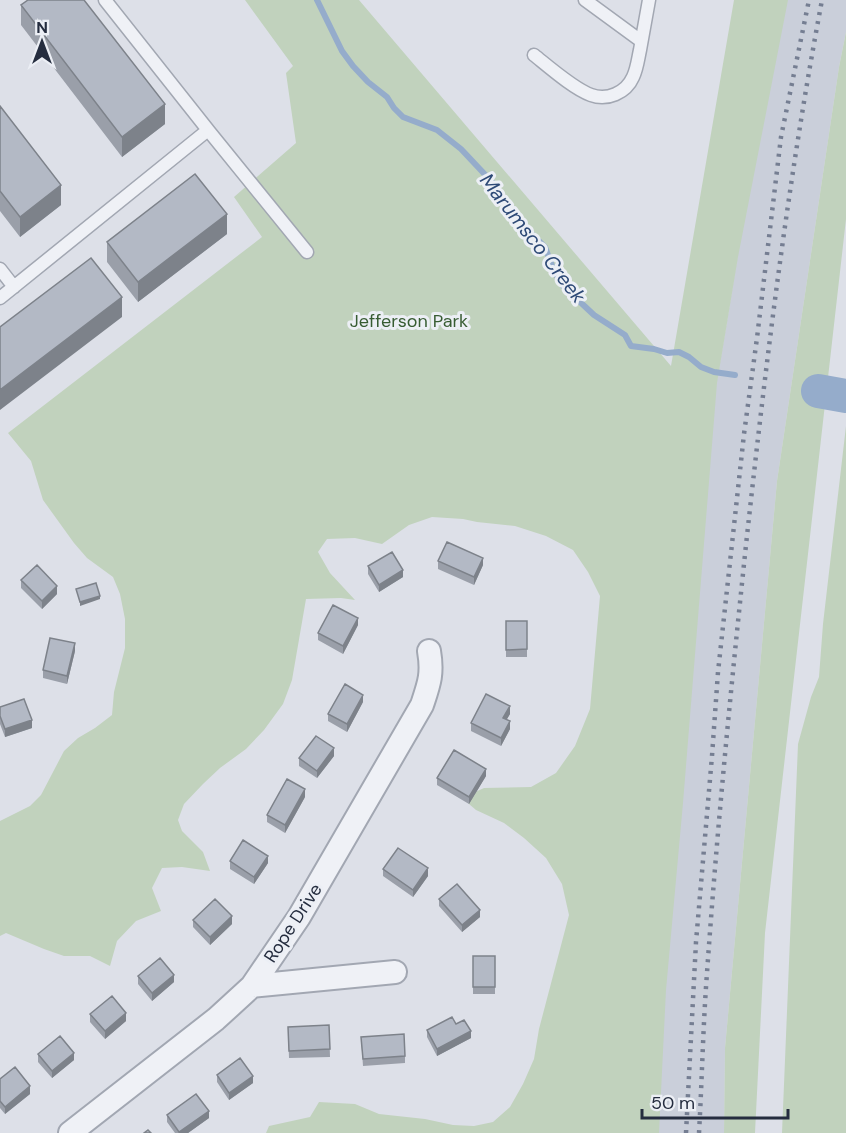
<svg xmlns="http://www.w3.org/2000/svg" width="846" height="1133" font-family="'DM Sans',sans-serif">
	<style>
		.built { fill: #cacfda }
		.green { fill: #c1d2bd }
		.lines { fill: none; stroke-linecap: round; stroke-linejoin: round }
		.stream { stroke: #95accb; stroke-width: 6 }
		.river { stroke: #95accb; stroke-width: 34 }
		.lane-casing { stroke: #a2a7b2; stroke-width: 15 }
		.street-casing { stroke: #a2a7b2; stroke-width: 26 }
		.lane { stroke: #eff1f6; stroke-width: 12 }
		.street { stroke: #eff1f6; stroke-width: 22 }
		.rail { stroke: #757e92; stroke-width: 4.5; stroke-dasharray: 3 6; stroke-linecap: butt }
		.wall { fill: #9a9fa9 }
		.shaded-wall { fill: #7d828a }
		.building { fill: #b3b9c5; stroke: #7d828a; stroke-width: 1.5 }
		.labels { text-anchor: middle; stroke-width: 6; stroke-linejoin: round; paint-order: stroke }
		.park-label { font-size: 18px; fill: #375c32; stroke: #eceff5 }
		.street-label { font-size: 18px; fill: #252d3f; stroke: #eceff5 }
		.water-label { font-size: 20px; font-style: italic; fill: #2d4976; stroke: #eceff5 }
	</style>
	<rect width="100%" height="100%" fill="#dde0e8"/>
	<path class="built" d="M779,0H846V32L839,67L777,481L725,1048L724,1133H638L692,527L728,315Z"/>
	<path class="green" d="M245,0H359L671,366L734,0H788L738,257L717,383L683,803L666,990L659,1133H266L269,1126L310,1117L319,1102L355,1104L379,1114L425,1119L453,1125L474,1126L493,1122L510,1107L523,1084L534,1059L539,1029L569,915L562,884L546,858L524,838L504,823L476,810L462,798L484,788L531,787L556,773L575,746L590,709L600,596L588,572L573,550L546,536L515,526L477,522L463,519L432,517L409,525L382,544L355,538L327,539L318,552L330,573L355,600L341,598L306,599L292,680L283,704L264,730L246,749L220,768L203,784L184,804L178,820L182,831L203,852L210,871L182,867L162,868L152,888L161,911L136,921L117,941L110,966L90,956H64L44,949L6,933L0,936V821L30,806L41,795L64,751L78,738L95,728L112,715L114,692L125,648V619L120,594L113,577L87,558L74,543L43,500L31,461L8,433L262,237L234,197L296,143L286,73L293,66Z
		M846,32V219L765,933L755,1133H724L725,1048L777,481L839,67Z
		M846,426V1133H782L798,744L811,697L819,677L823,624Z"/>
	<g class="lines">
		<path class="stream" d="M317,0L342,51L353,66L368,82L387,97L394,108L403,117L437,130L461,149L492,182L521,226L534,236L545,247L554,271L562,285L594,315L625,335L631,346L654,349L667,353L679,352L689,357L701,367L714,372L735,375"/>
		<path class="river" d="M818,391L846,396"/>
		<g class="lane-casing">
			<path id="lane" d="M585,0L641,41
				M534,55C549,67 574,89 591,95C607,101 626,93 633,77C637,69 638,59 640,50C643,33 646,17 649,0
				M208,130L307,252
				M0,269L14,287
				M0,298L208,130L105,0"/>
		</g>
		<g class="street-casing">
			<path id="street" d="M252,986L395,972
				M70,1133L216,1019L252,986L299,917L422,705C429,684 433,674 429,651"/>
		</g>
		<use href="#lane" class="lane"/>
		<use href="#street" class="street"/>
		<path class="rail" d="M686,1133L696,942L712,756L718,672L744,434L757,338L781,137L809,0
			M699,1133C702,1080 703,1026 707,973C717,830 731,687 746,545C766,362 788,180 822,0"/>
	</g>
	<path class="wall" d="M21,5L165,124L122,157L21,25Z
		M0,106L61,205L20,237L0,211Z
		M227,234L138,302L107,262V242Z
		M438,561L483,565L474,585L438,569Z
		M368,566L403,577L379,592L368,574Z
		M21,580L57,594L42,609L21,588Z
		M506,621H527V657H506Z
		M358,625L343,654L318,640V633Z
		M75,651L67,684L43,678V670Z
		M363,702L347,732L328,721V714Z
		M0,707L32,728L5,737L0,724Z
		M510,714L506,720L510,729L501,746L471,731V723Z
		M334,756L317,778L299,766V758Z
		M486,776L469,804L437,785V778Z
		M305,797L285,833L267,822V815Z
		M230,861L268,863L254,884L230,869Z
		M383,869L428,876L413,897L383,876Z
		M439,899L480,917L462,932L439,906Z
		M193,920L232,924L210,945L193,927Z
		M473,956H495V994H473Z
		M138,976L174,982L152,1001L138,984Z
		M90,1014L126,1021L105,1039L90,1022Z
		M329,1025L330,1057L289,1058L288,1027Z
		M427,1030L471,1038L437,1056L427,1037Z
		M361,1037L405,1056V1063L363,1066Z
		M38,1054L74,1060L52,1078L38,1062Z
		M217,1075L253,1083L229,1100L217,1082Z
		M0,1079L30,1094L5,1114L0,1108Z
		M167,1115L209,1118L188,1133H175L167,1122Z"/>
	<path class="shaded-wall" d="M165,104V124L122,157V137Z
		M61,185V205L20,237V217Z
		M227,214V234L138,302V282Z
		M122,297V317L0,410V390Z
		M483,558V565L474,585V577Z
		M403,570V577L379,592V585Z
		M57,586V594L42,609V601Z
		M100,596V599L80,606V602Z
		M358,618V625L343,654V646Z
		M75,643V651L67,684V676Z
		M363,695V702L347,732V724Z
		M510,706V714L503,726V718Z
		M32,720V728L5,737V729Z
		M510,721V729L501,746V738Z
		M334,748V756L317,778V771Z
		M486,769V776L469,804V797Z
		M305,789V797L285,833V825Z
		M268,856V863L254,884V877Z
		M428,868V876L413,897V890Z
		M480,910V917L462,932V925Z
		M232,916V924L210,945V937Z
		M174,975V982L152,1001V993Z
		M126,1013V1021L105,1039V1031Z
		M471,1031V1038L437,1056V1049Z
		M74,1053V1060L52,1078V1071Z
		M253,1076V1083L229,1100V1093Z
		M30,1086V1094L5,1114V1107Z
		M209,1111V1118L188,1133H179V1132Z"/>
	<path class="building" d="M28,0H84L165,104L122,137L21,5Z
		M0,106L61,185L20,217L0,191Z
		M195,174L227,214L138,282L107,242Z
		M91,258L122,297L0,390V327Z
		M447,542L483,558L474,577L438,561Z
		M392,552L403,570L379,585L368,566Z
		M37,565L57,586L42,601L21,580Z
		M96,583L100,596L80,602L76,589Z
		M333,605L358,618L343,646L318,633Z
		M506,621H527V649L506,650Z
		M50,638L75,643L67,676L43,670Z
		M345,684L363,695L347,724L328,714Z
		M486,694L510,706L503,718L510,721L501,738L471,723Z
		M24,699L32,720L5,729L0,716V707Z
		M316,736L334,748L317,771L299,758Z
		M454,750L486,769L469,797L437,778Z
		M287,779L305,789L285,825L267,815Z
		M243,840L268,856L254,877L230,861Z
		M398,848L428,868L413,890L383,869Z
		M457,884L480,910L462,925L439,899Z
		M215,899L232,916L210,937L193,920Z
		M473,956H495V987H473Z
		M160,958L174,975L152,993L138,976Z
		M112,996L126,1013L105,1031L90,1014Z
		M452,1017L456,1024L464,1020L471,1031L437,1049L427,1030Z
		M329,1025L330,1049L289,1051L288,1027Z
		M404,1034L405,1056L363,1059L361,1037Z
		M60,1036L74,1053L52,1071L38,1054Z
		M240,1058L253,1076L229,1093L217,1075Z
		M15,1067L30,1086L5,1107L0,1101V1079Z
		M196,1094L209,1111L179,1132L167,1115Z
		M148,1130L151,1133H144Z"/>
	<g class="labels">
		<g class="park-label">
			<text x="409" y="327">Jefferson Park</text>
		</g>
		<g class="street-label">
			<text transform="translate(293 923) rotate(-57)" y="6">Rope Drive</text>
		</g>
		<g class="water-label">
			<text transform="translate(533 238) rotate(52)" y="7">Marumsco Creek</text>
		</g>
	</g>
	<g transform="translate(42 42)" stroke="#eceff5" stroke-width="4.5" paint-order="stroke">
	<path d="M0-4.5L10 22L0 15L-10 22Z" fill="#252d3f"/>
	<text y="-9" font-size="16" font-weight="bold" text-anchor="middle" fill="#252d3f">N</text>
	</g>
	<path d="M642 1109v9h146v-9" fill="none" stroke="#252d3f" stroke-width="3"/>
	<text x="651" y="1109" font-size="18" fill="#252d3f" stroke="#eceff5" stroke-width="4.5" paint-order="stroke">50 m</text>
</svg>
